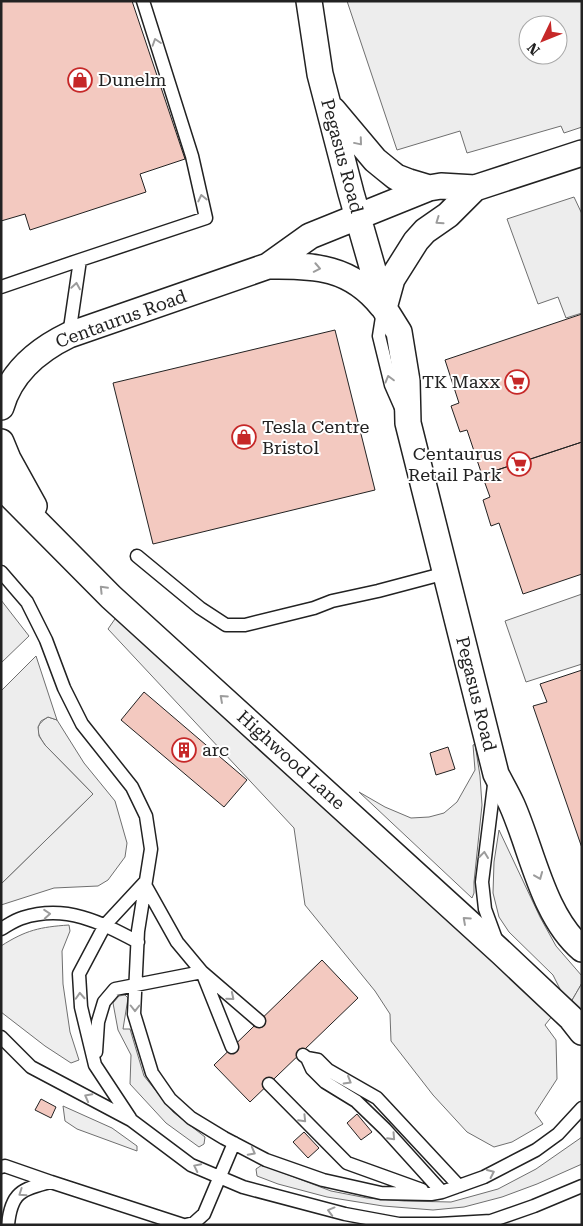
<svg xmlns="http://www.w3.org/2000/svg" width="583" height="1226" font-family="'Roboto Serif',serif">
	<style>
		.green { fill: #eee; stroke: #6f6f6f }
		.parking { fill: #ededed; stroke: #6f6f6f; fill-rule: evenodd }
		.building { fill: #f3c9c0; stroke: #222 }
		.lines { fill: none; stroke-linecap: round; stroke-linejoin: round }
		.lane-casing { stroke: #222; stroke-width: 15 }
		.street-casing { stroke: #222; stroke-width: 28 }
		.lane { stroke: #fff; stroke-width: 12 }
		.street { stroke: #fff; stroke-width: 25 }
		.oneway { stroke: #9c9c9c }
		.labels { text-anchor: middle; stroke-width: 4; stroke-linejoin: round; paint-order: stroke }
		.poi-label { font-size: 18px; fill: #222; stroke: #fff; text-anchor: start }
		.street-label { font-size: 18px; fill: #222; stroke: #fff }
	</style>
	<rect width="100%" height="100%" fill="#fff"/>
	<path class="green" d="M117,616L553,1015L545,1025L556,1040L557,1079L535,1113L543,1124L512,1142L494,1147L467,1132L433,1095L391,1041L390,1014L375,991L305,905L294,828L108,629Z
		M48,717L57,720L84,763L115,801L127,843L125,857L108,880L98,886L54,888L1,905V884L93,794L45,745C36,732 34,726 48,717Z
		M475,744L480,776L482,805L474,882V893L472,898L359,792L385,807L411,818L429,817L444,813L457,802L475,770L473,745Z
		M499,830L540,917L556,946L582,976V983L571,1002L561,991L553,975L509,932L499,917L493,893L494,862Z
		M69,925L70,931L62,951L63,984L70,1032L79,1060L71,1063L45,1046L1,1012V946C26,930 40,927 69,925Z
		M63,1106L112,1128L137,1146V1151L77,1129L65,1121Z"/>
	<path class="parking" d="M347,1H582V127L564,133L561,126L467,153L460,131L397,150ZM528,25H558V55H528Z
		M574,197L582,214V313L566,318L558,297L538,304L507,219Z
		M582,594V664L526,682L505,621Z
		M1,600L29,636L1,663Z
		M36,656L57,720L48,717L41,721L38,727L39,736L45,745L93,794L1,884V691Z
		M582,983V1016L571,1002Z
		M125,995L128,998L123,1029H130L144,1076L173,1112L205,1137L204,1144L199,1147L166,1123L130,1084L131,1055L118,1030L113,1003L119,996Z
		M582,1137V1164L537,1184L502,1197L464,1207L433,1210L383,1206L327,1197L278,1184L257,1176L256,1169L262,1165L331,1191L367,1198L404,1201L451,1202L498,1189L536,1169Z"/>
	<path class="building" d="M1,1H132L185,159L140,174L146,192L30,230L25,214L1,221Z
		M582,314V442L482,475L467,430L460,432L451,406L459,403L445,360Z
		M335,330L375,490L153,544L113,383Z
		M582,442V574L523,594L499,523L491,526L483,500L490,497L482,475Z
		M582,670V848L533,706L547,702L540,684Z
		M144,692L247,780L224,807L121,720Z
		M448,747L455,769L436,775L430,753Z
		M322,960L358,998L250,1102L214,1065Z
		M41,1099L56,1107L51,1118L35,1110Z
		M357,1114L372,1132L361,1140L347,1123Z
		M304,1132L319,1148L308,1158L293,1142Z"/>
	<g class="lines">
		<g class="lane-casing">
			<path id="lane" d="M1,287L80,260
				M383,311L379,336L391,385L402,410
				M69,335L80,260L206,218L192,156L143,1
				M137,556L200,608L226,625H245L314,608L332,601L378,591L446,573
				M1,572L27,602L46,640L64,688L82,724L132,787L146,816L151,849L138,931L134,1014L152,1073L170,1099L191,1118L224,1138L266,1160L323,1180L381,1193L431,1194L442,1192L484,1177L536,1150L558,1134L582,1108
				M495,777L482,882L485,909L496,939
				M144,883L177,942L202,972L232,1047
				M1,929C8,925 15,920 22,918C66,904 100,922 138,942
				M1,1037L31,1067L131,1120L191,1165L243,1187L345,1214L399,1224H439L491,1221L534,1206L582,1186
				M96,1052L98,1022L104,1002L115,989L202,972L259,1021
				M303,1055L307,1058L312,1069L325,1082L356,1101L385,1129L442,1192
				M307,1058L318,1060L328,1070L377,1098L459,1186
				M269,1084L347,1163L422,1190
				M130,1118L95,1065L81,1007L79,974L105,925L144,883
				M1,1167L5,1166L51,1182C21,1189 11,1193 8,1225
				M51,1182L183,1225
				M186,1225L194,1223L204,1214L234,1143"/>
		</g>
		<g class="street-casing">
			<path id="street" d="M309,1L320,74L351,193L384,308L399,332L407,381L408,423L496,774C501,784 507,794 512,805C532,850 543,916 582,949
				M333,110L375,160L386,169L396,177L409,182L429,188L441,186L475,188L582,153
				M268,266C315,265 351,267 382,306
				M384,308L392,279L416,241L425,231L448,215L475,188
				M1,407C11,372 38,350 69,335L268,266L310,236L429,188
				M1,442L8,459L34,506
				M1,486L111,597L502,953L571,1018L582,1032"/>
		</g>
		<use href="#lane" class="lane"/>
		<use href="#street" class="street"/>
	</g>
	<defs><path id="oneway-chevron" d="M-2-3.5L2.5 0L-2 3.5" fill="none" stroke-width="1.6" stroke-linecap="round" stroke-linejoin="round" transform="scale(1.25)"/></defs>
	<g class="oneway">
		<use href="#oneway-chevron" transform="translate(156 42) rotate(-108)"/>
		<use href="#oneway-chevron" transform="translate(359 142) rotate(50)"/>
		<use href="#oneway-chevron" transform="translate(202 198) rotate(-103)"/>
		<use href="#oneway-chevron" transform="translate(439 221) rotate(145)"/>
		<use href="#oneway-chevron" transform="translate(317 268) rotate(11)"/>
		<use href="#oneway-chevron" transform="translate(76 286) rotate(-81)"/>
		<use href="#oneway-chevron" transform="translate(389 379) rotate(-105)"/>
		<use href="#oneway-chevron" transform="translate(103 589) rotate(-134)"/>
		<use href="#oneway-chevron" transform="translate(223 698) rotate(-138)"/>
		<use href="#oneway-chevron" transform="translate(484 855) rotate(-83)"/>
		<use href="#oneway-chevron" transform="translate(539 876) rotate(68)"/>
		<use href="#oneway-chevron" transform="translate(47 914) rotate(-4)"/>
		<use href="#oneway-chevron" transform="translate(466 920) rotate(-138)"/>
		<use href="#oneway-chevron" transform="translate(80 996) rotate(-93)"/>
		<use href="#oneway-chevron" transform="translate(231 997) rotate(40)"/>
		<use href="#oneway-chevron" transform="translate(135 1008) rotate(90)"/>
		<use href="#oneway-chevron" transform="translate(348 1081) rotate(30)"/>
		<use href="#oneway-chevron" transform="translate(88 1097) rotate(-152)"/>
		<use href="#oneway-chevron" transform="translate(303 1119) rotate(46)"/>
		<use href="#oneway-chevron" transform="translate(392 1137) rotate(47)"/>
		<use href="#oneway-chevron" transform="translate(252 1152) rotate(28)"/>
		<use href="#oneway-chevron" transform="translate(197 1167) rotate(-154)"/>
		<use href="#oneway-chevron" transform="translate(491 1173) rotate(-25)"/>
		<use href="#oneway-chevron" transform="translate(22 1193) rotate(146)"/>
		<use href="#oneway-chevron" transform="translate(331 1211) rotate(-165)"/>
	</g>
	<defs>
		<g id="shop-ring" transform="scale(1.25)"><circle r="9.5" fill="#fff" stroke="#c62828" stroke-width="1.5"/><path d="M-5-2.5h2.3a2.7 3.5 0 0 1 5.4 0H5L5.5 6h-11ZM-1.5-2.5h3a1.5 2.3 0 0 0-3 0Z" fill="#c62828"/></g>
		<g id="supermarket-ring" transform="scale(1.25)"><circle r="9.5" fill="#fff" stroke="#c62828" stroke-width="1.5"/><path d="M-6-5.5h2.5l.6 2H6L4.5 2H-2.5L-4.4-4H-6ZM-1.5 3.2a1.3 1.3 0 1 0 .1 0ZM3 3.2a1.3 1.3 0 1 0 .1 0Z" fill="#c62828"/></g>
		<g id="building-ring" transform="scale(1.25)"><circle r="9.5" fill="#fff" stroke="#c62828" stroke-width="1.5"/><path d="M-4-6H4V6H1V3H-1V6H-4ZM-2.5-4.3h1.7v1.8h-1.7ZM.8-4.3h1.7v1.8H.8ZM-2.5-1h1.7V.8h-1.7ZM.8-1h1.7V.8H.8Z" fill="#c62828"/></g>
	</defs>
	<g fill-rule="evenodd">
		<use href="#shop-ring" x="80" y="80"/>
		<use href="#supermarket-ring" x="517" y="382"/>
		<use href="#shop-ring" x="244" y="437"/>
		<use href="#supermarket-ring" x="519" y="464"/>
		<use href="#building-ring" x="184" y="750"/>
	</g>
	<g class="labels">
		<g class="poi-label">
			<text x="98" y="86">Dunelm</text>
			<text x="500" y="388" text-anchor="end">TK Maxx</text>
			<text x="262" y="433">Tesla Centre<tspan x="262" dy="21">Bristol</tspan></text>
			<text x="502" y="460" text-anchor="end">Centaurus<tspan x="502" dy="21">Retail Park</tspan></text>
			<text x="202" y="756">arc</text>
		</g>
		<g class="street-label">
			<text transform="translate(342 156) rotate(75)" y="6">Pegasus Road</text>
			<text transform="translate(121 319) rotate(-20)" y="6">Centaurus Road</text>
			<text transform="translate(476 694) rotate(76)" y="6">Pegasus Road</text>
			<text transform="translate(291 760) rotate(42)" y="6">Highwood Lane</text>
		</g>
	</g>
	<rect width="583" height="1226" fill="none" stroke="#222222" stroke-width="5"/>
	<g transform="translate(543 40) rotate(227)"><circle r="24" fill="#ffffff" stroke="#a7a7a7"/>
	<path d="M0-4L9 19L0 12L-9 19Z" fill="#c62828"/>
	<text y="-8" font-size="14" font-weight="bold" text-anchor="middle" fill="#222222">N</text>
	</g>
</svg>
